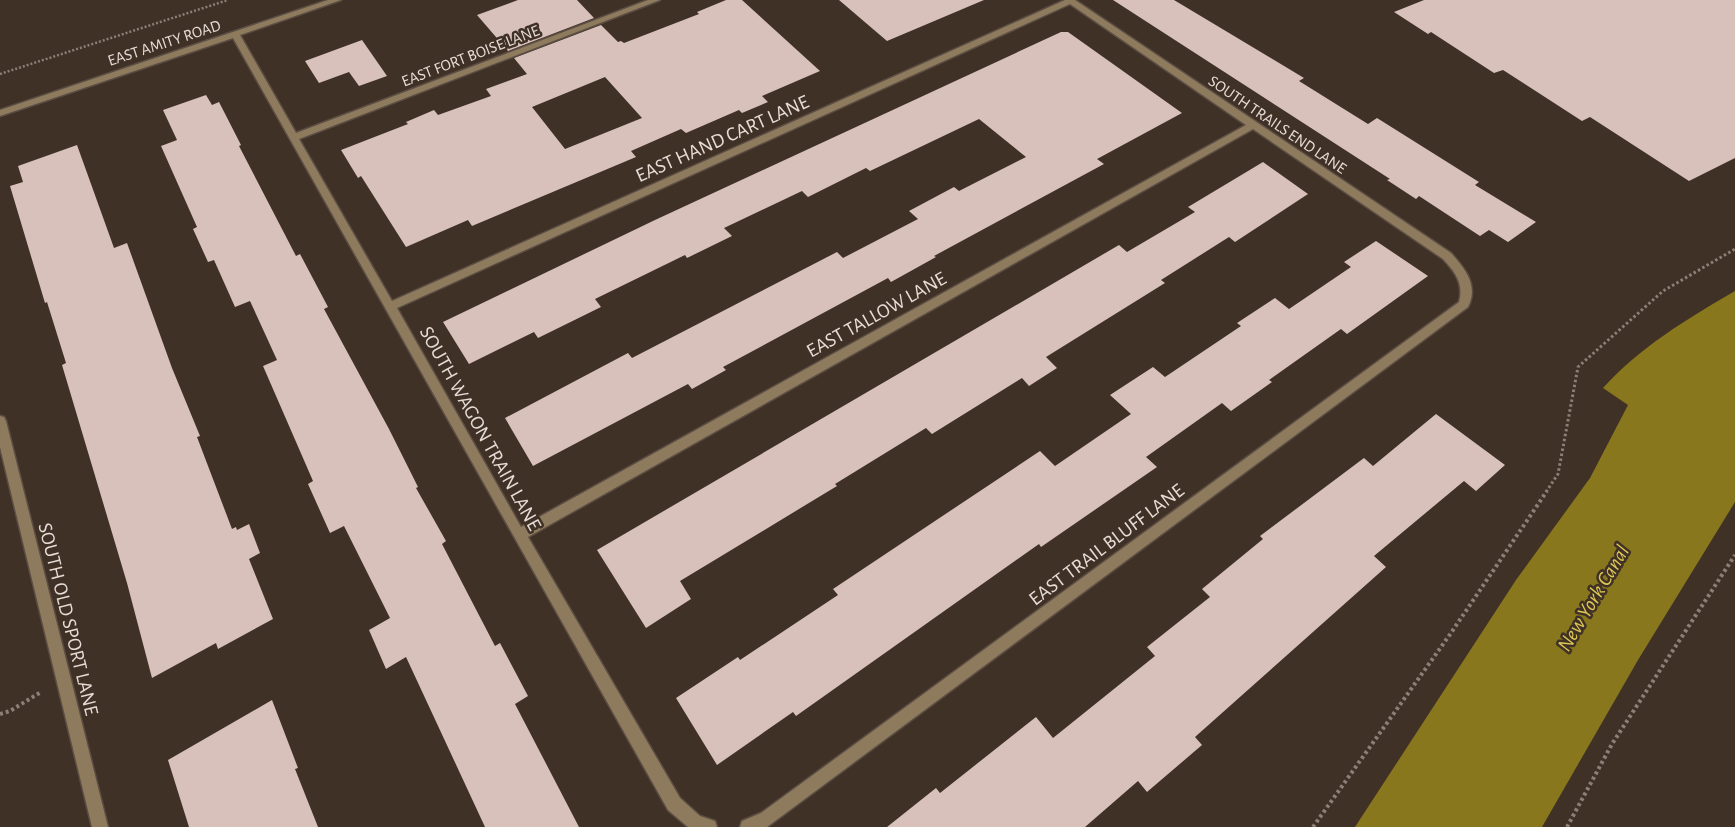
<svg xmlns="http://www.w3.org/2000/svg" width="1735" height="827" font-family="'Alegreya Sans',sans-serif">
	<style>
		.water { fill: #88771d }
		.building { fill: #d7c1ba; fill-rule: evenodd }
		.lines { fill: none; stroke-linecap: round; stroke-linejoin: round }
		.minor-casing { stroke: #5b4d43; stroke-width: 3 }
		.path-far2 { stroke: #8c7f77; stroke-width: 2.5; stroke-dasharray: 2 2; stroke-linecap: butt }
		.path-far1 { stroke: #8c7f77; stroke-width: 3; stroke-dasharray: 2.5 2.5; stroke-linecap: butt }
		.path { stroke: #8c7f77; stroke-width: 4; stroke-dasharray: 3 3; stroke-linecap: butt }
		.minor { fill: #8e7a5d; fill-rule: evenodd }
		.labels { text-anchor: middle; stroke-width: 5; stroke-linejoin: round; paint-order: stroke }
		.far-street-label { font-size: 16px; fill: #e7ddd7; stroke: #403127 }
		.street-label { font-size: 20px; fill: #e7ddd7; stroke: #403127 }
		.water-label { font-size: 21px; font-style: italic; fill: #ddc652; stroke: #403127 }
	</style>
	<rect width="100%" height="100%" fill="#403127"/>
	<path class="water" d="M1735,291V502L1638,660L1542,827H1355L1516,580L1590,478L1628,405L1603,388C1640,347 1687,319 1735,291Z"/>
	<path class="building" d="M518,0H577L594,18L508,51L477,15Z
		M726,0H742L820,71L762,96L768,102L742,113L739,110L686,133L681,129L631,151L636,157L472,226L468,220L406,247L361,176L358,178L341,150L408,124L406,122L434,110L438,115L491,96L486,89L527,74L514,58L601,25L618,42L621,41L624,43L699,14L697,12ZM605,77L642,118L565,149L532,107Z
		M839,0H984L887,41Z
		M1113,0H1174L1304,78L1299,81L1368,124L1377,118L1479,182L1475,185L1536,222L1508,242L1489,230L1480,236L1419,196L1416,199L1387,180L1390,179Z
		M1424,0H1735V158L1689,181L1590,117L1582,121L1503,70L1494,73L1431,32L1428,34L1394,12Z
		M1061,32H1068L1182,113L1097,159L1104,164L934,256L936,257L891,282L888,278L723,367L726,370L692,389L688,384L533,466L505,418L628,353L632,358L837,252L843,258L918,219L909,211L954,187L959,191L1026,157L979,119L870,171L866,168L808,197L802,191L724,228L732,236L687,258L685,255L595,299L601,307L538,338L534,332L469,364L443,322L655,220Z
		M362,40L387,76L359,86L349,72L319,83L305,61Z
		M206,95L212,105L219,102L241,145L239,146L296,256L300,254L328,307L324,309L389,429L418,487L416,488L446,541L442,544L495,646L500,643L528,696L515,704L579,827H485L406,657L386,669L369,630L390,618L344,526L330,533L308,484L313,481L263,366L277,360L250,301L235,307L214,260L208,262L193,229L197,227L161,146L177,140L163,110Z
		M77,145L114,248L127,243L172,368L200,436L197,437L232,529L236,527L237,530L249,524L260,553L249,559L273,619L218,649L216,643L152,678L127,583L62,365L66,363L47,302L45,303L10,186L23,182L18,166Z
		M1263,162L1308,194L1235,242L1229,237L1161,280L1165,283L1046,357L1057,368L1029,386L1022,378L932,434L926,428L835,484L837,486L680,581L691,599L646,628L597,550L1119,245L1127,252L1195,212L1188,207Z
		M1376,241L1428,276L1347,334L1341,329L1269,380L1272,382L1231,411L1222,403L1146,457L1157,467L1041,547L1039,544L796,716L793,712L717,765L676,698L738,657L740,660L838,595L833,589L1040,451L1055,466L1131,414L1110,395L1153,367L1165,377L1241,326L1237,323L1275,298L1289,309L1351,267L1344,262Z
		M1436,414L1505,465L1476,491L1464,481L1374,556L1386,567L1195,737L1202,745L1147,792L1138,781L1085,827H887L936,788L940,793L1036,717L1053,738L1155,656L1147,647L1210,597L1202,589L1263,539L1260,536L1364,458L1373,466Z
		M272,700L298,768L295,769L318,827H189L168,760Z"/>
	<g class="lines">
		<g class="minor-casing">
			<path id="minor" d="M328,0H341L240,35L296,133L648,0H660L299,139L392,301L1065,0H1075L1451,253C1465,269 1479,285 1468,307L767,827H740L742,821L761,813L1459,302C1464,283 1455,272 1443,259L1253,129L528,537L680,798L700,816L715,821L717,827H688L668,810L233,38L0,116V110ZM1070,4L1246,125L521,527L397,308Z
				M0,416L4,417L6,421L108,827H92L0,447Z"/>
		</g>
		<path class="path-far2" d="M0,74L228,0"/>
		<path class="path-far1" d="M1546,492L1558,474L1578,367L1663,291L1735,249"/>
		<path class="path" d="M0,714L10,711L41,692
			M1313,827L1451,633L1547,491
			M1567,827L1612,744L1735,555"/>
		<use href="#minor" class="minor"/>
	</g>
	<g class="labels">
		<g class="far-street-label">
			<text transform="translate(164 42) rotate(-18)" y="6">EAST AMITY ROAD</text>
			<text transform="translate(470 55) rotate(-21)" y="6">EAST FORT BOISE LANE</text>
			<text transform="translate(1278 124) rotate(34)" y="6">SOUTH TRAILS END LANE</text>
		</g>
		<g class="street-label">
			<text transform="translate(722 138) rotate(-24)" y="7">EAST HAND CART LANE</text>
			<text transform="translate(876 314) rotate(-29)" y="7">EAST TALLOW LANE</text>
			<text transform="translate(481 428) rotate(61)" y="7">SOUTH WAGON TRAIN LANE</text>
			<text transform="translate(1106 544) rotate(-37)" y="7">EAST TRAIL BLUFF LANE</text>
			<text transform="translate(69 619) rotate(76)" y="7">SOUTH OLD SPORT LANE</text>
		</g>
		<g class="water-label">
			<text transform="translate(1593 598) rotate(-59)" y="7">New York Canal</text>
		</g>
	</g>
</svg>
